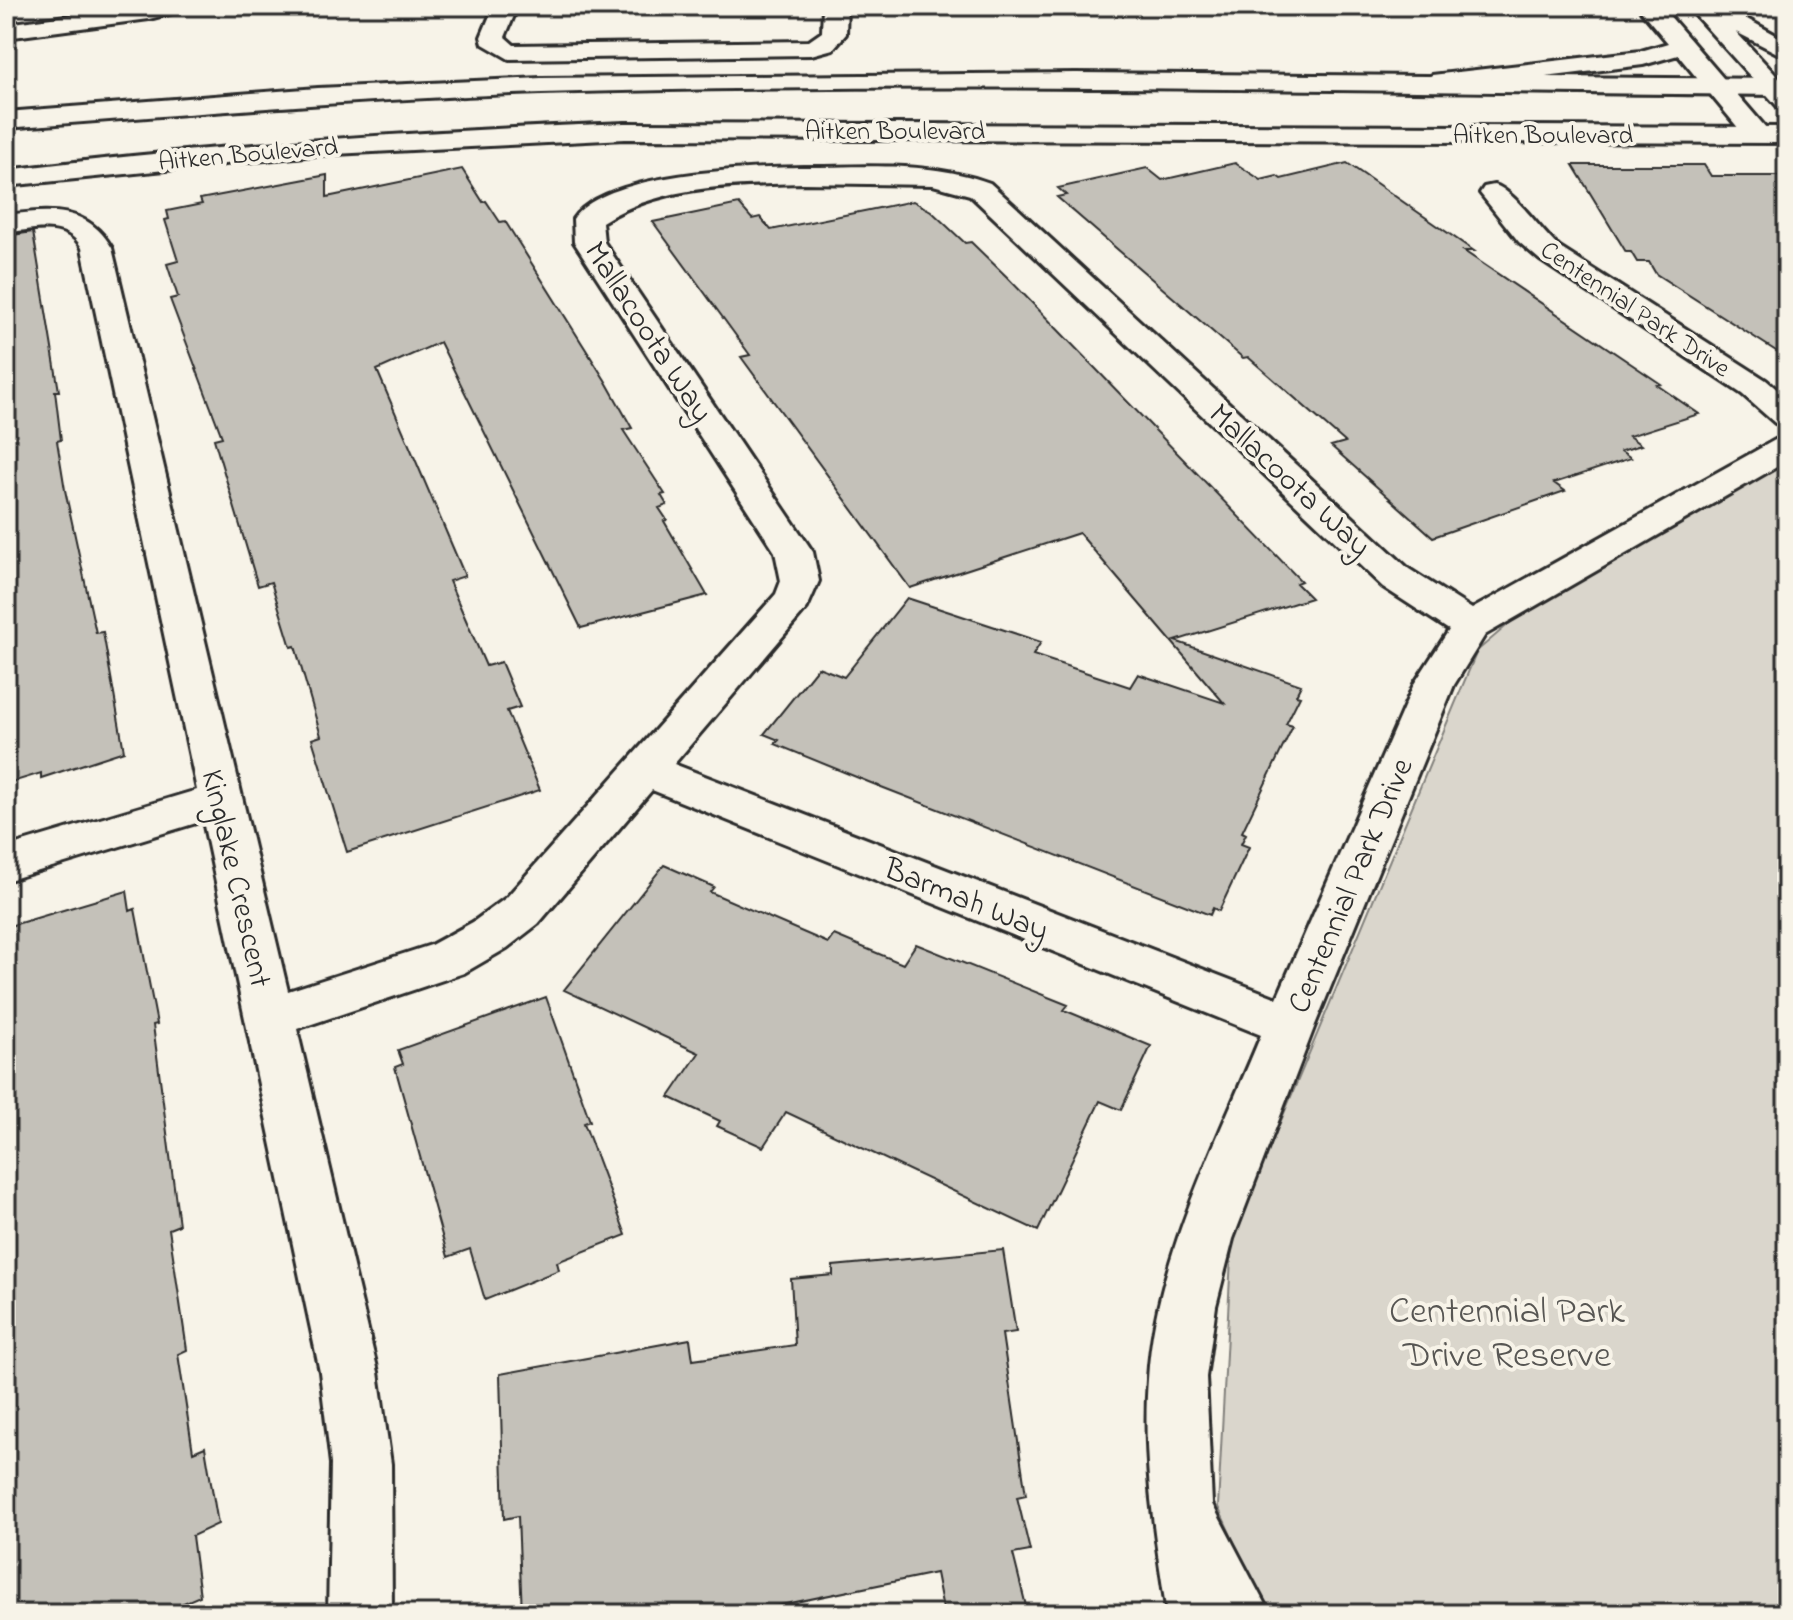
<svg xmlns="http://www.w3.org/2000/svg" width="1793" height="1620" font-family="'Indie Flower',sans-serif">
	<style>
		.green { fill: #dad6cc; stroke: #82807c; stroke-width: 2 }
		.building { fill: #c4c1b9; stroke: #2b2b2b; stroke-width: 2 }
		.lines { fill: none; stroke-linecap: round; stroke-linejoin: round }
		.minor-casing { stroke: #2b2b2b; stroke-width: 6 }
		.major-casing { stroke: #2b2b2b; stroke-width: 6 }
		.minor { fill: #f7f3e8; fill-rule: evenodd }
		.major { fill: #f7f3e8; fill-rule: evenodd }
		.labels { text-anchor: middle; stroke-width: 8; stroke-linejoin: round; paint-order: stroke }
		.far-street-label { font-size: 26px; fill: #2b2b2b; stroke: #f7f3e8 }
		.street-label { font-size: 32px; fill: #2b2b2b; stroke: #f7f3e8 }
		.near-park-label { font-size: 38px; fill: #575653; stroke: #f7f3e8 }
	</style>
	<rect width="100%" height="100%" fill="#f7f3e8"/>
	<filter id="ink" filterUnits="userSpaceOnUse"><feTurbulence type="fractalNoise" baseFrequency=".0125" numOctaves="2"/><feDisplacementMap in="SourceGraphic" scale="16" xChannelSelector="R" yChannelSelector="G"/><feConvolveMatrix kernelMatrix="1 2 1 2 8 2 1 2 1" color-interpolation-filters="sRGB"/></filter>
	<g filter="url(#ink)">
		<path class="green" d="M1787,462V1614H1267L1218,1507L1232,1238L1477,651L1518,616Z"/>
		<path class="building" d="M1235,163L1261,180L1277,176L1281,179L1347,163L1474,251H1464L1661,384L1657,385L1699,414L1629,436L1641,445L1621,451L1631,458L1554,483L1565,491L1433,537L1331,446L1345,442L1248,357L1243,358L1057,197L1066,195L1058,188L1147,168L1162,180Z
			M1573,165H1704L1711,176H1787V358L1656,274L1649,262H1637L1631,252H1626Z
			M462,169L483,202L486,201L500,222L505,221L605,380L632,428L623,430L665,494L661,495L667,505L659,508L667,520L664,521L707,595L581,628L440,342L377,370L465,576L449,581L486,666L501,662L520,707L507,711L540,790L347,852L312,739L321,736L295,646L291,647L271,582L258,586L214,439L222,437L170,299L178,297L167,264L178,261L165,220L169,219L167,211L202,204L200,199L327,175V197Z
			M913,201L931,211L965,243L971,242L1007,277L1301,581L1296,583L1311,598L1175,641L1301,685L1296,695L1300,696L1286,724L1293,726L1242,832L1246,834L1241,844L1249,847L1219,911L1213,908L1210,915L871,783L775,744L779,740L764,734L818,667L844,677L907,598L1041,642L1033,655L1130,687L1138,674L1224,703L1079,533L910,588L741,357L750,355L653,222L739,204L752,219L760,217L771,230Z
			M33,232L59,391H55L61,440L57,441L65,490L96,633L103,632L124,751L41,778V773L6,784V236Z
			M664,865L714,887L710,892L828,943L834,935L903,964L916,944L1068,1005L1064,1010L1151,1046L1121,1110L1100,1101L1038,1231L786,1112L763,1147L717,1126L720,1121L669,1097L699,1053L564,990Z
			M127,891L130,911L135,909L157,1024L153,1025L179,1225L169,1229L187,1350L178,1354L193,1452L205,1447L218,1524L192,1536L200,1596L158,1614H6V927Z
			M546,997L590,1121L584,1123L626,1235L557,1262L559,1270L485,1300L470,1249L448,1257L395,1067L403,1064L398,1050Z
			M1003,1250L1016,1332L1002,1334L1026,1495L1017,1497L1030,1551L1013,1554L1028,1614H944L936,1573L738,1614H522L518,1516L504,1519L500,1374L690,1339L693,1360L795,1345L791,1279L833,1275V1266Z"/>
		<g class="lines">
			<g class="minor-casing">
				<path id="minor" d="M141,6H184L180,11L149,19L6,38V24Z
					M494,6H518L505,37L514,45L809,41L822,32L823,6H847L846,34L833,49L811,55L509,59L483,44L481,37Z
					M1637,6H1661L1767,129L1771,135L1767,141H1749L1678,55L1643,65L1432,91L1419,83L1432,75L1641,51L1668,43Z
					M1687,6H1712L1719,14L1736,13L1787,41V58L1736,32L1787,87V110L1778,107Z
					M803,167C866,167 931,161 990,183L1409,569L1472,609L1775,440L1787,437V461L1485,635L1454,685L1315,1025L1233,1239L1216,1306L1206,1377L1212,1504L1270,1614H1167C1155,1536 1142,1458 1148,1379C1155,1259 1216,1145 1261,1035L652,790L538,924L507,948L464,973L297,1029L378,1372L391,1464L392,1614H328L331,1464L320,1372L203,821L6,881V847L197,790L82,248C67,220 32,229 6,233V215C50,210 87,205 112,248L288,991L431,945L473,922L506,898L776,594L781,581L775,552L574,242L573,219C605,172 750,168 803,167ZM803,183L933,185L970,195L1383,587L1449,630L1414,684L1277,998L674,764L807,608L819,581L813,552L604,242L602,222C662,185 734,185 803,183Z
					M1494,185C1513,189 1542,233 1560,248L1766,380L1787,398V426L1775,423L1742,394L1540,260L1519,242L1480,193L1484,187Z"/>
			</g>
			<g class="major-casing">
				<path id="major" d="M1075,73L1787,79V95C1372,92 957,81 542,93C363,99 185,114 6,128V112L318,88L541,78Z
					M625,123L1787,127V143L625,139L315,155L6,186V170C212,145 418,131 625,123Z"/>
			</g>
			<use href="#minor" class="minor"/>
			<use href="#major" class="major"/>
		</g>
	</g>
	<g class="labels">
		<g class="far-street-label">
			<text x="895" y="139">Aitken Boulevard</text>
			<text x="1543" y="143">Aitken Boulevard</text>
			<text transform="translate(248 153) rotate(-5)" y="9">Aitken Boulevard</text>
			<text transform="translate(1636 308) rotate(34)" y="9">Centennial Park Drive</text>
		</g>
		<g class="street-label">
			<text transform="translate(650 331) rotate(57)" y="11">Mallacoota Way</text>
			<text transform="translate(1291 479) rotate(43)" y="11">Mallacoota Way</text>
			<text transform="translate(238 878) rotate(77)" y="11">Kinglake Crescent</text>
			<text transform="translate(1349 885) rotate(-67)" y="11">Centennial Park Drive</text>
			<text transform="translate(967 898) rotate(22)" y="11">Barmah Way</text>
		</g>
		<g class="near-park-label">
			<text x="1507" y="1322">Centennial Park<tspan x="1507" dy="44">Drive Reserve</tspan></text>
		</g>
	</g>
	<rect width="1793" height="1620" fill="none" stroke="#f7f3e8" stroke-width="32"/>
	<rect x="16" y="16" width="1761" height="1588" fill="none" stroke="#2b2b2b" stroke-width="3" filter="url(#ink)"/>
</svg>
